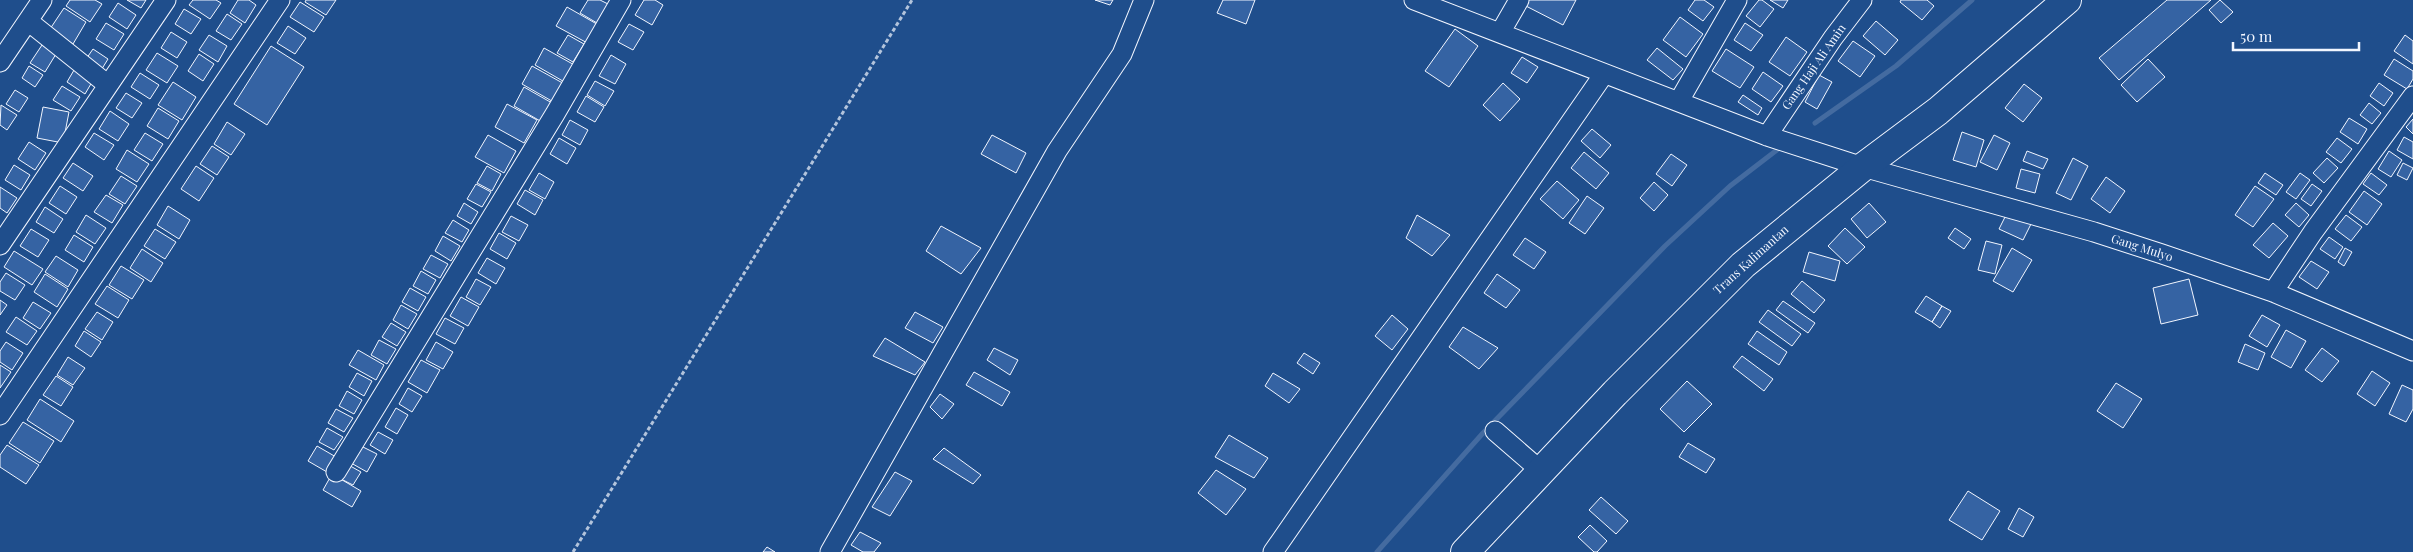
<svg xmlns="http://www.w3.org/2000/svg" width="2413" height="552" font-family="'Playfair Display',serif">
	<style>
		.lines { fill: none; stroke-linecap: round; stroke-linejoin: round }
		.stream { stroke: #446ba0; stroke-width: 5 }
		.building { fill: #3563a3; stroke: #f2f6ff }
		.minor-casing { stroke: #f2f6ff; stroke-width: 21 }
		.highway-casing { stroke: #f2f6ff; stroke-width: 30 }
		.path { stroke: #b3c4dc; stroke-width: 3; stroke-dasharray: 4 2.5; stroke-linecap: butt }
		.minor { stroke: #1f4e8c; stroke-width: 19 }
		.highway { stroke: #1f4e8c; stroke-width: 28 }
		.labels { text-anchor: middle; stroke-width: 4; stroke-linejoin: round; paint-order: stroke }
		.street-label { font-size: 12px; fill: #f2f6ff; stroke: #1f4e8c }
	</style>
	<rect width="100%" height="100%" fill="#1f4e8c"/>
	<g class="lines">
		<path class="stream" d="M1815,123L1896,66L1972,0
			M1377,552L1483,433L1665,246L1730,186L1782,146"/>
	</g>
	<path class="building" d="M70,0H95L102,4L90,22L66,6Z
		M127,0H146L141,8Z
		M193,0H216L221,3L210,19L189,5Z
		M238,0H249L256,5L245,23L230,13Z
		M306,0H336L326,15L305,2Z
		M588,0H600L608,4L597,23L580,13Z
		M644,0H655L663,5L652,25L635,15Z
		M1095,0H1113L1110,5Z
		M1223,0H1255L1246,24L1217,13Z
		M1527,0H1576L1563,25L1524,5Z
		M1695,0H1704L1714,7L1703,21L1688,10Z
		M1759,0H1762L1774,9L1760,27L1746,16Z
		M1770,0H1788L1783,8Z
		M1901,0H1927L1934,6L1922,20L1900,2Z
		M2167,0H2211L2119,80L2099,58Z
		M2220,0L2233,12L2221,23L2209,10Z
		M300,2L324,17L314,32L290,17Z
		M118,3L136,15L127,29L109,17Z
		M567,7L602,27L591,45L556,26Z
		M64,8L86,22L73,44L50,29Z
		M184,9L201,19L191,34L175,24Z
		M227,14L242,24L231,40L216,31Z
		M1680,17L1703,34L1686,57L1663,40Z
		M1876,21L1898,40L1885,55L1863,36Z
		M106,23L124,34L114,50L96,39Z
		M1745,23L1763,35L1751,51L1734,40Z
		M629,24L644,32L633,50L618,42Z
		M288,26L306,38L295,54L277,43Z
		M1455,29L1478,46L1449,87L1425,71Z
		M171,32L187,42L177,58L161,48Z
		M209,35L227,46L218,62L199,50Z
		M568,35L584,44L573,62L557,53Z
		M2405,35L2413,41V64L2394,51Z
		M1786,37L1807,52L1790,76L1769,62Z
		M1853,41L1875,56L1860,77L1838,61Z
		M42,45L56,54L45,72L30,63Z
		M271,46L304,67L267,125L234,104Z
		M544,48L578,67L568,84L535,65Z
		M1657,48L1683,69L1673,80L1647,60Z
		M93,49L108,59L100,72L84,62Z
		M1726,49L1754,67L1740,88L1712,71Z
		M157,53L178,66L167,83L146,70Z
		M199,54L214,64L203,81L188,71Z
		M611,55L626,64L615,84L599,76Z
		M1522,57L1538,67L1527,83L1511,73Z
		M2148,59L2165,77L2137,102L2121,85Z
		M2394,59L2413,71V79L2407,89L2384,75Z
		M77,65L95,77L85,94L67,82Z
		M29,66L43,75L35,87L22,78Z
		M532,66L568,86L557,104L522,84Z
		M1763,72L1783,86L1771,102L1752,89Z
		M140,73L159,85L150,99L131,87Z
		M1819,75L1832,82L1817,109L1805,102Z
		M595,81L614,91L605,106L587,95Z
		M173,82L196,97L182,120L158,105Z
		M1503,83L1520,99L1500,121L1483,105Z
		M2379,83L2393,93L2384,106L2370,96Z
		M2024,84L2042,98L2023,122L2005,108Z
		M62,86L80,97L71,111L53,100Z
		M524,87L552,103L542,122L514,106Z
		M15,90L28,98L19,112L6,104Z
		M126,93L142,103L132,118L116,108Z
		M1743,95L1762,108L1758,115L1738,102Z
		M586,96L604,107L595,122L577,112Z
		M2369,103L2381,113L2372,124L2360,115Z
		M507,104L537,120L524,143L495,127Z
		M1,105L17,115L7,130L0,125Z
		M43,107L69,112L63,143L37,138Z
		M158,108L179,121L168,139L147,126Z
		M110,111L129,124L118,141L99,129Z
		M2349,118L2367,129L2358,144L2340,132Z
		M2413,119V134L2406,127Z
		M570,120L588,130L580,145L562,135Z
		M227,122L245,134L231,155L214,144Z
		M1592,129L1611,145L1600,158L1581,141Z
		M1962,132L1984,140L1976,167L1953,160Z
		M94,133L114,145L104,160L85,147Z
		M145,133L163,144L152,161L134,150Z
		M488,135L516,151L504,173L475,157Z
		M992,135L1026,153L1016,173L981,154Z
		M1994,135L2010,143L1997,170L1980,162Z
		M2404,137L2413,142V159L2397,150Z
		M559,138L576,148L567,164L550,154Z
		M2337,138L2352,149L2341,163L2326,152Z
		M29,142L46,153L35,170L18,159Z
		M212,146L229,157L217,175L200,164Z
		M127,150L149,164L137,182L116,169Z
		M2027,151L2048,159L2043,169L2023,161Z
		M2389,151L2402,160L2391,177L2378,169Z
		M1584,152L1609,173L1596,189L1571,168Z
		M1671,154L1687,165L1672,186L1656,174Z
		M2073,158L2088,166L2071,200L2056,193Z
		M2327,158L2338,168L2324,183L2313,173Z
		M73,163L93,176L83,191L63,178Z
		M2403,163L2413,168L2407,180L2397,175Z
		M14,165L30,175L21,190L5,180Z
		M196,166L214,178L199,201L181,189Z
		M487,166L501,174L492,191L477,183Z
		M2021,169L2040,174L2035,193L2016,188Z
		M539,173L554,182L545,199L529,190Z
		M2265,173L2283,185L2276,195L2258,183Z
		M2300,173L2310,180L2296,199L2286,192Z
		M2371,173L2387,185L2379,195L2363,184Z
		M121,176L137,186L125,204L109,194Z
		M2106,177L2125,191L2110,213L2091,199Z
		M1557,181L1579,200L1563,219L1540,199Z
		M1654,182L1668,195L1654,211L1640,198Z
		M476,184L491,192L482,207L467,199Z
		M2312,184L2322,191L2311,206L2301,199Z
		M60,186L77,197L66,214L49,203Z
		M2255,186L2274,199L2253,227L2235,215Z
		M0,187L17,198L7,213L0,208Z
		M525,190L543,200L535,215L517,204Z
		M2364,191L2382,204L2367,225L2349,212Z
		M106,195L123,205L112,223L94,212Z
		M1587,196L1604,208L1585,234L1569,223Z
		M464,203L478,212L471,224L457,216Z
		M1869,203L1886,222L1867,238L1851,219Z
		M2296,203L2309,215L2299,227L2285,215Z
		M168,206L190,220L179,239L157,225Z
		M45,207L63,219L54,233L36,222Z
		M2008,211L2032,222L2023,240L1999,229Z
		M86,215L106,228L95,244L76,232Z
		M1417,215L1450,235L1432,256L1406,238Z
		M2346,215L2362,227L2351,241L2335,229Z
		M511,216L528,225L519,241L502,232Z
		M453,220L469,230L462,242L445,233Z
		M2273,223L2288,236L2269,258L2253,245Z
		M941,226L981,248L961,274L926,251Z
		M1845,228L1865,247L1847,264L1828,246Z
		M1955,228L1971,239L1964,249L1948,238Z
		M31,229L49,240L38,257L20,246Z
		M155,229L176,242L165,259L144,246Z
		M499,233L516,243L507,259L490,249Z
		M74,235L93,247L84,262L65,250Z
		M443,236L460,246L451,261L435,251Z
		M2329,237L2343,247L2335,259L2320,249Z
		M1525,238L1546,252L1534,269L1513,255Z
		M1986,241L2002,245L1995,274L1978,270Z
		M2012,248L2032,260L2013,292L1993,281Z
		M2345,248L2352,252L2344,266L2338,262Z
		M142,249L163,263L151,282L130,268Z
		M14,251L43,269L32,285L4,267Z
		M1809,252L1840,261L1835,281L1803,272Z
		M431,255L448,264L440,278L423,269Z
		M56,256L78,270L68,287L45,272Z
		M487,258L505,268L496,284L478,273Z
		M2311,261L2329,272L2317,289L2299,277Z
		M121,266L144,280L132,299L109,285Z
		M421,271L436,280L428,294L413,286Z
		M6,273L25,285L15,300L0,291V282Z
		M45,274L68,289L57,307L34,292Z
		M1497,274L1520,290L1506,308L1484,293Z
		M476,279L491,287L480,305L466,297Z
		M2189,279L2198,315L2161,324L2153,288Z
		M1802,281L1825,300L1814,313L1791,294Z
		M107,286L129,300L118,318L95,304Z
		M410,288L426,297L418,311L402,302Z
		M1926,296L1942,306L1932,322L1915,312Z
		M461,297L479,307L468,326L450,316Z
		M0,300L7,305L0,315Z
		M1783,301L1815,323L1808,333L1776,310Z
		M33,302L51,313L40,329L23,318Z
		M401,305L417,314L408,329L393,320Z
		M1942,306L1951,311L1940,328L1932,322Z
		M1768,310L1801,334L1792,346L1759,322Z
		M97,312L113,322L102,340L85,329Z
		M915,312L943,327L933,343L905,328Z
		M1392,315L1408,329L1392,350L1375,336Z
		M2262,315L2280,325L2267,347L2249,336Z
		M16,317L37,331L27,345L6,332Z
		M445,318L464,328L455,344L436,334Z
		M391,323L406,332L397,346L382,337Z
		M1463,327L1498,348L1479,369L1449,347Z
		M2286,330L2306,341L2291,368L2271,357Z
		M84,331L101,342L91,357L75,346Z
		M1757,331L1787,352L1779,365L1748,344Z
		M885,338L925,362L915,375L873,356Z
		M379,340L396,349L387,364L371,355Z
		M6,342L23,353L12,370L0,362V351Z
		M436,342L453,352L443,369L426,360Z
		M2245,344L2265,353L2258,370L2238,362Z
		M994,348L1018,360L1010,375L987,360Z
		M2322,348L2339,361L2322,382L2305,370Z
		M358,350L384,365L376,380L349,365Z
		M1304,353L1320,363L1313,374L1297,363Z
		M1742,356L1773,379L1764,391L1733,367Z
		M68,357L85,368L73,385L57,375Z
		M421,360L440,370L427,393L408,382Z
		M0,365L11,372L0,388Z
		M2372,371L2390,383L2375,406L2357,394Z
		M974,372L1010,392L1002,406L966,385Z
		M357,373L372,381L364,396L349,387Z
		M1273,373L1300,389L1289,403L1265,386Z
		M56,376L73,387L61,406L43,395Z
		M1687,381L1712,404L1684,432L1660,409Z
		M2116,383L2142,399L2123,428L2097,411Z
		M2402,385L2413,390V409L2406,422L2389,414Z
		M408,388L422,396L412,412L399,404Z
		M347,391L362,400L354,414L339,406Z
		M940,394L954,404L942,419L930,407Z
		M40,399L74,421L61,442L27,420Z
		M396,408L408,415L397,434L385,427Z
		M336,409L353,418L344,432L328,423Z
		M23,422L54,441L40,463L9,443Z
		M327,428L343,437L334,450L319,442Z
		M378,432L393,440L385,454L370,445Z
		M1229,435L1268,458L1254,478L1215,457Z
		M1688,443L1715,459L1706,473L1679,457Z
		M7,445L39,465L26,484L0,467V455Z
		M317,446L336,457L327,472L308,461Z
		M361,446L377,454L367,472L351,463Z
		M944,448L981,475L973,484L933,459Z
		M345,463L361,472L353,485L337,477Z
		M1216,470L1246,489L1226,515L1198,493Z
		M895,472L912,481L890,516L872,507Z
		M332,474L361,491L352,507L323,490Z
		M1968,491L2000,511L1982,540L1949,520Z
		M1601,497L1628,521L1616,534L1589,510Z
		M2019,508L2034,517L2023,537L2008,529Z
		M1590,525L1607,541L1597,552H1594L1578,537Z
		M860,532L881,543L874,552H863L851,545Z
		M767,547L775,552H763Z"/>
	<g class="lines">
		<g class="minor-casing">
			<path id="minor" d="M1414,0L1767,136L1863,167L2094,232L2162,254L2273,292L2413,351
				M28,21L108,85
				M1500,33L1519,0
				M0,62L42,0
				M1679,101L1737,0
				M1767,136L1833,38L1862,0
				M0,245L166,0
				M2273,292L2313,232L2413,96
				M0,415L280,0
				M1495,431L1541,471
				M336,472L555,114L621,0
				M830,552L1057,151L1122,54L1144,0
				M1273,552L1604,74"/>
		</g>
		<g class="highway-casing">
			<path id="highway" d="M1465,552L1615,393L1743,265L1863,167L1938,111L2067,0"/>
		</g>
		<path class="path" d="M573,552L912,0"/>
		<use href="#minor" class="minor"/>
		<use href="#highway" class="highway"/>
	</g>
	<g class="labels">
		<g class="street-label">
			<text transform="translate(1814 67) rotate(-55)" y="4">Gang Haji Ali Amin</text>
			<text transform="translate(2142 248) rotate(18)" y="4">Gang Mulyo</text>
			<text transform="translate(1751 260) rotate(-42)" y="4">Trans Kalimantan</text>
		</g>
	</g>
	<path d="M2233 42v8h126v-8" fill="none" stroke="#f2f6ff" stroke-width="2.5"/>
	<text x="2240" y="42" font-size="15" fill="#f2f6ff" stroke="#1f4e8c" stroke-width="4" paint-order="stroke">50 m</text>
</svg>
